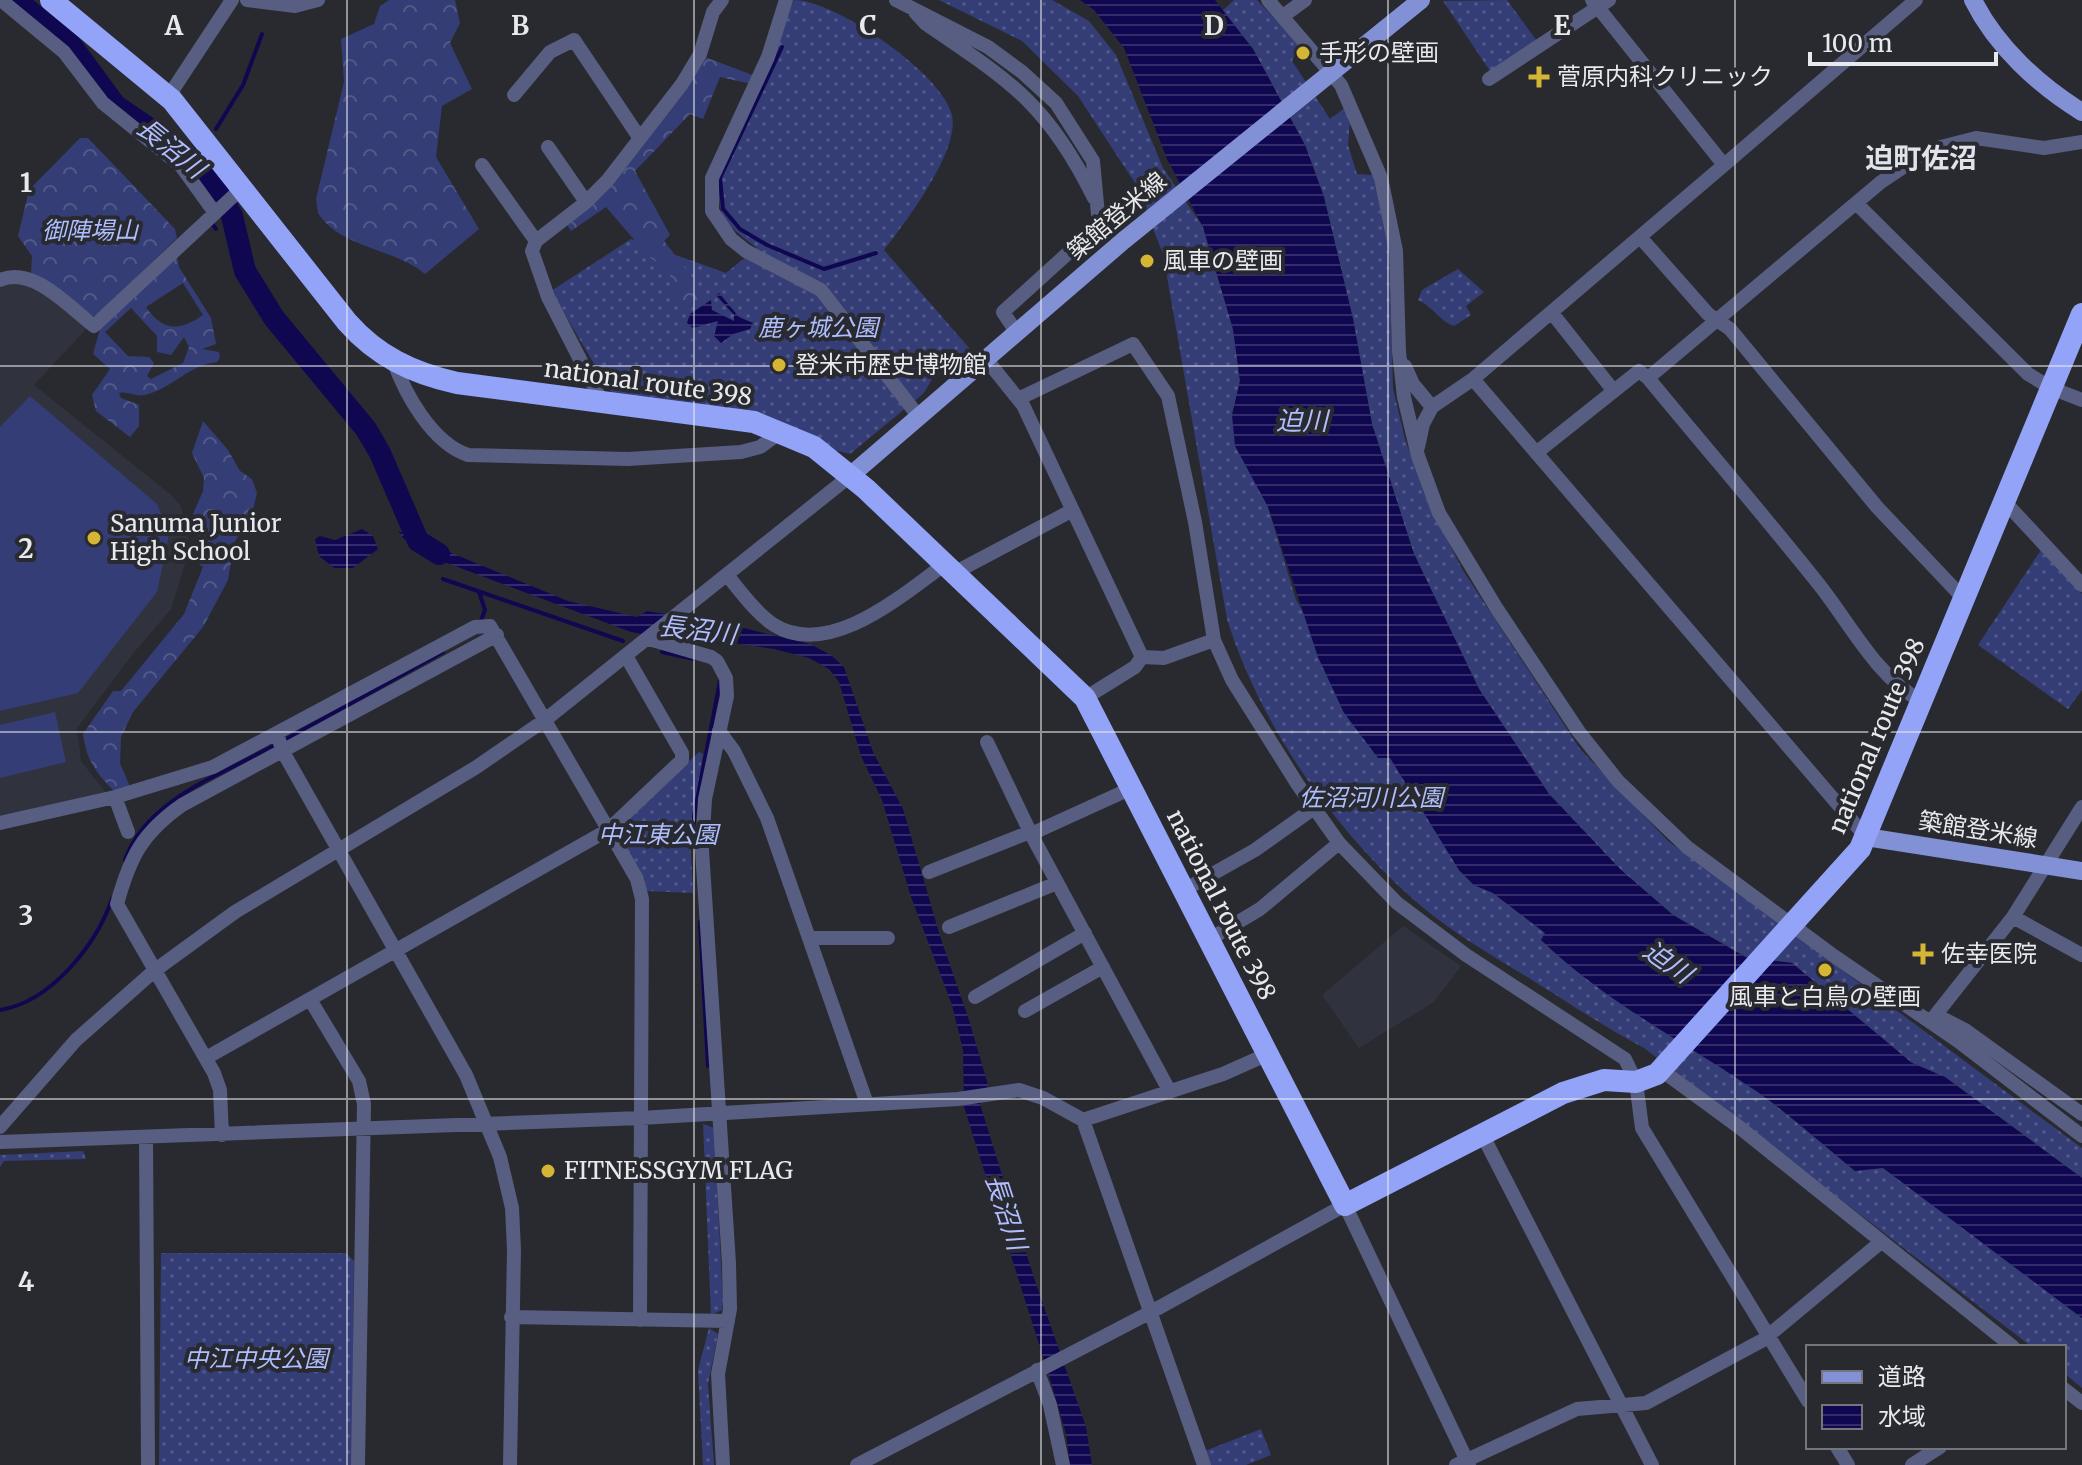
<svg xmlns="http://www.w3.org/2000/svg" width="2082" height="1465" font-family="Merriweather,'Noto Sans JP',serif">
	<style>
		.built { fill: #30333e }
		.grass { fill: url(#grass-dots) }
		.forest { fill: url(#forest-crowns); fill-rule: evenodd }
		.pitch { fill: #343d75 }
		.water { fill: url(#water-rules) }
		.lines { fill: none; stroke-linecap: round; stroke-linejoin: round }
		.stream { stroke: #100751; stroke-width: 4 }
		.river { stroke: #100751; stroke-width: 22 }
		.minor { stroke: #575e81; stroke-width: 14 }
		.major { stroke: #8290d6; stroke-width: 18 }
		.highway { stroke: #93a4f8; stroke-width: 22 }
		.grid { fill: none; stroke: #e8e9ec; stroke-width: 2; stroke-opacity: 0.55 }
		.poi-dot { fill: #d5b534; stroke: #292a30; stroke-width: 3 }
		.labels { text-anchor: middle; stroke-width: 8; stroke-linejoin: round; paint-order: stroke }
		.poi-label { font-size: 24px; fill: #e8e9ec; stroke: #292a30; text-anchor: start }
		.street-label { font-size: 24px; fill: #e8e9ec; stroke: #292a30 }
		.park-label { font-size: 24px; font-style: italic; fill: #aebdfd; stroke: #292a30 }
		.water-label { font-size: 26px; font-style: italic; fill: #b0beff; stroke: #292a30 }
		.quarter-label { font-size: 28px; font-weight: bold; fill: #e1e3ea; stroke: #292a30 }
		.grid-label { font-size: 26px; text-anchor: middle; font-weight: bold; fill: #e8e9ec; stroke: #292a30; stroke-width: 8; stroke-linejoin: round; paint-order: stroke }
	</style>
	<defs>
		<pattern id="grass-dots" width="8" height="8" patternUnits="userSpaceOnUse" patternTransform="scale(2)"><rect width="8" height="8" fill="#343d75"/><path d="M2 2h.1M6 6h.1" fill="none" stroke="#515989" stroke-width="1.8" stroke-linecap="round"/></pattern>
		<pattern id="forest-crowns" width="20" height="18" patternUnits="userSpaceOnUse" patternTransform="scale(2)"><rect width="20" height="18" fill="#343d75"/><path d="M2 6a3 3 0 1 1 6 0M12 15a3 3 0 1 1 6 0" fill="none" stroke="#515989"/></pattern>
		<pattern id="water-rules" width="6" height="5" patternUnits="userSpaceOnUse" patternTransform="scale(2)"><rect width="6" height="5" fill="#100751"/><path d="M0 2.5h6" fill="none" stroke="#332b6a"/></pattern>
	</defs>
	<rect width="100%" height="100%" fill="#292a30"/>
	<path class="built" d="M6,282L33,285L88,327L34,385L170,494L180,505L187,525L189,551L171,609L132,655L77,728L81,761L106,793L0,817V284Z
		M1403,926L1461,966L1434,1002L1359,1048L1322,995Z"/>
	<path class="grass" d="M794,0C835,0 942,73 952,115C960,151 905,223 884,250L970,349L932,379L924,393L850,454L612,394L551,291L631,239L726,273L757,248C726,224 716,218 719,176Z
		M939,0H1052L1089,21L1116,55L1163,168L1203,227L1233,329L1240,381L1232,415L1268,507L1296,600L1459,870L1474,885L1493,893L1546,934L1542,940C1604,1001 1683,1038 1754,1089C1788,1114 1821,1143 1855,1170L1883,1167L2082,1318V1388L2064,1373V1347H2032L1644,1048C1608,1029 1575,1007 1540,985C1497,958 1453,934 1414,900C1332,827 1260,725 1227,619L1163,254L1135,183L1078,96L1022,41Z
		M1234,0H1257L1300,45L1292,61L1330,119L1346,107L1350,119L1348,145L1357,174L1373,175L1377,184L1389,249L1393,389L1405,439L1424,493L1462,569L1580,749L1668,841L2082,1148V1178L1945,1077L1912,1063L1792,963L1746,957L1673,915L1621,870L1549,794L1479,689L1414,554L1372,424L1353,319L1324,197L1305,145L1253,49L1222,11Z
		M1507,0L1537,41L1490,71L1443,1Z
		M1458,269L1484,292L1466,306L1471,315L1454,326C1438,320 1434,307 1418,300L1422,290Z
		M2041,550L2082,594V690L2068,709L1978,645Z
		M699,752L703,754L690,836L693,893L646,891L645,879L615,830Z
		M703,1124L714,1128L723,1302L722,1310L711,1315Z
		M83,1151L86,1159L4,1161L0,1167V1155Z
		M161,1253H346L354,1261L352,1465H159Z
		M709,1328L718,1334L708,1384L714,1465H703L698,1370Z
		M1261,1429L1271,1455L1246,1465H1210L1205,1451Z"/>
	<path class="forest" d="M389,0H455L460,23L450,43L472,89L442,106L436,157L479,229L425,274C392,247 340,248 318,213L316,199L344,82L341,39L374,24L380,6Z
		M705,57L755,76L752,84L720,77L703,119L690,114L635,171L670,235L664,241L708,297L685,313L670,290V271L649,257L606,207L571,231L567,225C625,183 663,115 705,57Z
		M80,138H88L175,229L177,238L97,315L92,316L31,273L32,256L18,236L29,190Z
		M177,255L179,267L211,318L216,344L202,349L219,352L220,357L217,362C187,366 173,388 145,395C136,397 128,391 119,393L121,398L139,405V426L130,437L96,411L92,395L110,369L93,354L100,329ZM183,283L203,315C180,331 163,332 146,307ZM131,308L157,336V352L171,355L184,337L189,347L183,363L151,379L147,376L154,363L149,357L128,356L105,332Z
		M203,421L228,450L240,471L252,479L257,493L253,510L234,543L228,580L203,627L133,712L121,737L120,763L130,787L113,790C96,773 86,759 83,734L113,691H121L184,614L203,567L196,562L198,540L193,514L203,491L204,478L192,453Z"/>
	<path class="pitch" d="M30,396L157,504L169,535L157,592L78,693L0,711V427Z
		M55,712L66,762L0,778V725Z"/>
	<path class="water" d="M1080,0H1215L1253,49L1305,145L1324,197L1353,319L1372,424L1414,554L1479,689L1549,794L1621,870L1673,915L1745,957L1792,963L1912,1063L1945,1077L2082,1178V1318L1883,1168L1855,1171C1820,1143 1787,1111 1750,1087C1679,1039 1603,1000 1541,940L1545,933L1493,893L1474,885L1459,870L1390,758H1378L1344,713L1318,657L1268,507L1235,446L1232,415L1240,381L1233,329L1203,227L1167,159L1124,48L1094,10Z
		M719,293L739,317L753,323L750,329L733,334L721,343L714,336L718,321L693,328L687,323L690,314L711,300L712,310L734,321V315L716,295Z
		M362,529L373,536L378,549L353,568H334L319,556L315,539L320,536L335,540Z
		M398,531L568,601L637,617L647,611L727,624L810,644L831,655L844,667L873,752L903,809L940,936L969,1020L988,1085L980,1104L1034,1278L1086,1427L1092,1465H1070L1066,1434L1050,1379L964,1107L963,1050L952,1005L911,897L882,800L861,756L839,682L829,669L809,658L774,649L734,643L697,644L631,632L439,560L404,539Z"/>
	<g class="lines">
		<path class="stream" d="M782,47L720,178L723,209L740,229L767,245L824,269L876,253
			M216,129L243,85L262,34
			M213,225L216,229
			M443,579L623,641
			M479,592L485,610L480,623
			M662,652L694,659
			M283,741L443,652
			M695,849L694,816L720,681
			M125,860C146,799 223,774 275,745
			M700,922L708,1066
			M0,1010C51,1002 96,945 112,899"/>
		<path class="river" d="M16,0L71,45L115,105L192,158L215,185L232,216L245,271L274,318L366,429L380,453L418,541L439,554"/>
		<path class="minor" d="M1,0L64,52L103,103L181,166L215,213
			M247,0L295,6L318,0
			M786,0L768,57L712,178V211L731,239L746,251L821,290L919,417
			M896,0L988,47L1022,72L1056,103L1093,161L1099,225L1003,312L1017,333
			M1268,0L1341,85L1381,178L1396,251L1399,352L1404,397L1418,456L1439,513L1497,609L1579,732L1618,781L1687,847L1834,956L1958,1041L2082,1136
			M915,12L926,24C1010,81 1048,104 1094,198
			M1283,16L1305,0
			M1489,79L1609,0
			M174,88L232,0
			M514,95L550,52L574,40L639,137
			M548,147L586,202
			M482,165L536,241
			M1724,165L1916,0
			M1856,203L2028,374L2051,388L2082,400
			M1640,237L1708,314L1730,329L1877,507L1964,599
			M0,280C33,265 70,308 94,326L243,187
			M1552,313L1613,390
			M986,359L1023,405L1142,657L1164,658L1214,640
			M393,360C405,394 432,443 468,455L628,459L741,452L760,447L782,431
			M1405,366L1413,384L1432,407L1473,379L1724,165L1592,0
			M1648,378C1704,446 1762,513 1817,582C1848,620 1876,677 1921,701
			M1473,379L1866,837
			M1018,399L1133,344L1168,396L1195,522L1214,640L1232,680L1298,785L1339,843L1397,903L1466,955L1625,1059L1636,1082L1642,1128L1808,1401
			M603,404L548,297L532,251L536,241L585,203L607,181L682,84L700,54L713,12L722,0
			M1418,447L1423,424L1432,407
			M1536,453L1639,371L1648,378L1881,182L1929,150L1976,138L2044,148L2082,142
			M2004,501L2082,585
			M954,573L1071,511
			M727,575C741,592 756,613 774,625C829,659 901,596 945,564
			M649,639L711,657L717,661L726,678L727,696L705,799L702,850L729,1263L730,1309L718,1374L723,1465
			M1085,698L1135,667L1142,657
			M719,731L734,751L767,818L867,1104
			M277,733L282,750L466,1075L500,1157L512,1208L514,1250L510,1465
			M987,742L1031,834
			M1132,788L1031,834L1170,1092
			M115,797L128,832
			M2082,807L2013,917L2082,955
			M0,823L115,797L213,767L475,627L490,626L637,879L642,899L640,1320
			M929,872L1030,832
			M1184,890L1255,850L1314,808
			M949,927L1057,883
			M809,938H888
			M1210,939L1260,909L1339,843
			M975,997L1085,933
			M311,1001L359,1081L364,1104L358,1465
			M1025,1011L1103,967
			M1936,1015L1965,1030L2082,1114
			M1930,1022L2013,917
			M206,1058L608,830L682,760V753L626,656
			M1665,1066L1668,1075L1739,1127L2013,1347
			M1083,1120L1204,1465
			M0,1127L76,1040L154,971L235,912L475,768L545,720L850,476
			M1482,1134L1652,1465
			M222,1135L220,1090L214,1073L117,904C130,857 142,833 182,805L497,635
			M146,1137L148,1465
			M0,1142L641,1118L958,1099L1019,1090L1043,1098L1083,1120L1223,1074L1268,1054
			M511,1317L728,1321
			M1037,1370L1050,1405L1063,1465
			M2064,1389L2082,1403
			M1837,1447L1848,1465
			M857,1465L1151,1312L1345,1205L1469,1465
			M1456,1465L1577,1409L1646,1403L1763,1340L1881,1242
			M1912,1465L1940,1447"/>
		<path class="major" d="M1973,0C1996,46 2038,85 2082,112
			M850,476L1123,241L1421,0
			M1866,837L2082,871"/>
		<path class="highway" d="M51,0L172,100L347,322C377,356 412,373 457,383L754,422L814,447L866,489L1085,698L1345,1205L1563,1093L1604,1080L1636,1082L1657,1074L1860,849L2082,314"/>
	</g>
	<path class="grid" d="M347,0V1465M694,0V1465M1041,0V1465M1388,0V1465M1735,0V1465M0,366H2082M0,732H2082M0,1099H2082"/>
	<g class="poi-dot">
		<circle cx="1303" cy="53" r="8"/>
		<path d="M1535 65h8v8h8v8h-8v8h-8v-8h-8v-8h8z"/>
		<circle cx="1147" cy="261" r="8"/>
		<circle cx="779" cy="365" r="8"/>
		<circle cx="94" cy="538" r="8"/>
		<path d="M1919 942h8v8h8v8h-8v8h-8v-8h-8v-8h8z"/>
		<circle cx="1825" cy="970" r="8"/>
		<circle cx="548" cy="1171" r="8"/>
	</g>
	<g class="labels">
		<g class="poi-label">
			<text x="1319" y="61">手形の壁画</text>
			<text x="1557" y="85">菅原内科クリニック</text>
			<text x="1163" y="269">風車の壁画</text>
			<text x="795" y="373">登米市歴史博物館</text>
			<text x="110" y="532">Sanuma Junior<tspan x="110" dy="28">High School</tspan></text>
			<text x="1941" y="962">佐幸医院</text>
			<text x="1825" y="1005" text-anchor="middle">風車と白鳥の壁画</text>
			<text x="564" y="1179">FITNESSGYM FLAG</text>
		</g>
		<g class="street-label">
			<text transform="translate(1117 216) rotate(-40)" y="8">築館登米線</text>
			<text transform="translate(648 383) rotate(8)" y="8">national route 398</text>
			<text transform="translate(1877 736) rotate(-67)" y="8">national route 398</text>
			<text transform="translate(1978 830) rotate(9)" y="8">築館登米線</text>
			<text transform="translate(1221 905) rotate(63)" y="8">national route 398</text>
		</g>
		<g class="park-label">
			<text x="90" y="239">御陣場山</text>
			<text x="818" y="336">鹿ヶ城公園</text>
			<text x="1371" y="806">佐沼河川公園</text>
			<text x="658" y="843">中江東公園</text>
			<text x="256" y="1367">中江中央公園</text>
		</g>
		<g class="water-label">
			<text transform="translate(171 148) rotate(39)" y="9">長沼川</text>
			<text x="1302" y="430">迫川</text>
			<text transform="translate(698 630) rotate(7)" y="9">長沼川</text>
			<text transform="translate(1668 962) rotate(35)" y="9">迫川</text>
			<text transform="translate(1006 1212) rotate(72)" y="9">長沼川</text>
		</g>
		<g class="quarter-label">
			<text x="1921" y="168">迫町佐沼</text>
		</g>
	</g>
	<g class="grid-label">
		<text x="174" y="35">A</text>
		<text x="520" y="35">B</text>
		<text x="868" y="35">C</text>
		<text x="1214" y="35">D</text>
		<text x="1562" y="35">E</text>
		<text x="26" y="192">1</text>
		<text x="26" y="558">2</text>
		<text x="26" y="925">3</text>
		<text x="26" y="1291">4</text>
	</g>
	<rect x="1806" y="1345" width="260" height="104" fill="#292a30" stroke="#75767b" stroke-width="2"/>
	<rect x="1822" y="1371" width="40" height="12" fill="#8290d6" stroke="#75767b" stroke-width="2"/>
	<text x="1878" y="1385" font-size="24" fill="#e8e9ec">道路</text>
	<rect x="1822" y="1405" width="40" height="24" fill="url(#water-rules)" stroke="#75767b" stroke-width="2"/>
	<text x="1878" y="1425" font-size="24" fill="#e8e9ec">水域</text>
	<path d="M1810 52v12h186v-12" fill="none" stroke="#e8e9ec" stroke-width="4"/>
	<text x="1822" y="52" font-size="24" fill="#e8e9ec" stroke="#292a30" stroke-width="6" paint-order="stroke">100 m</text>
</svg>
